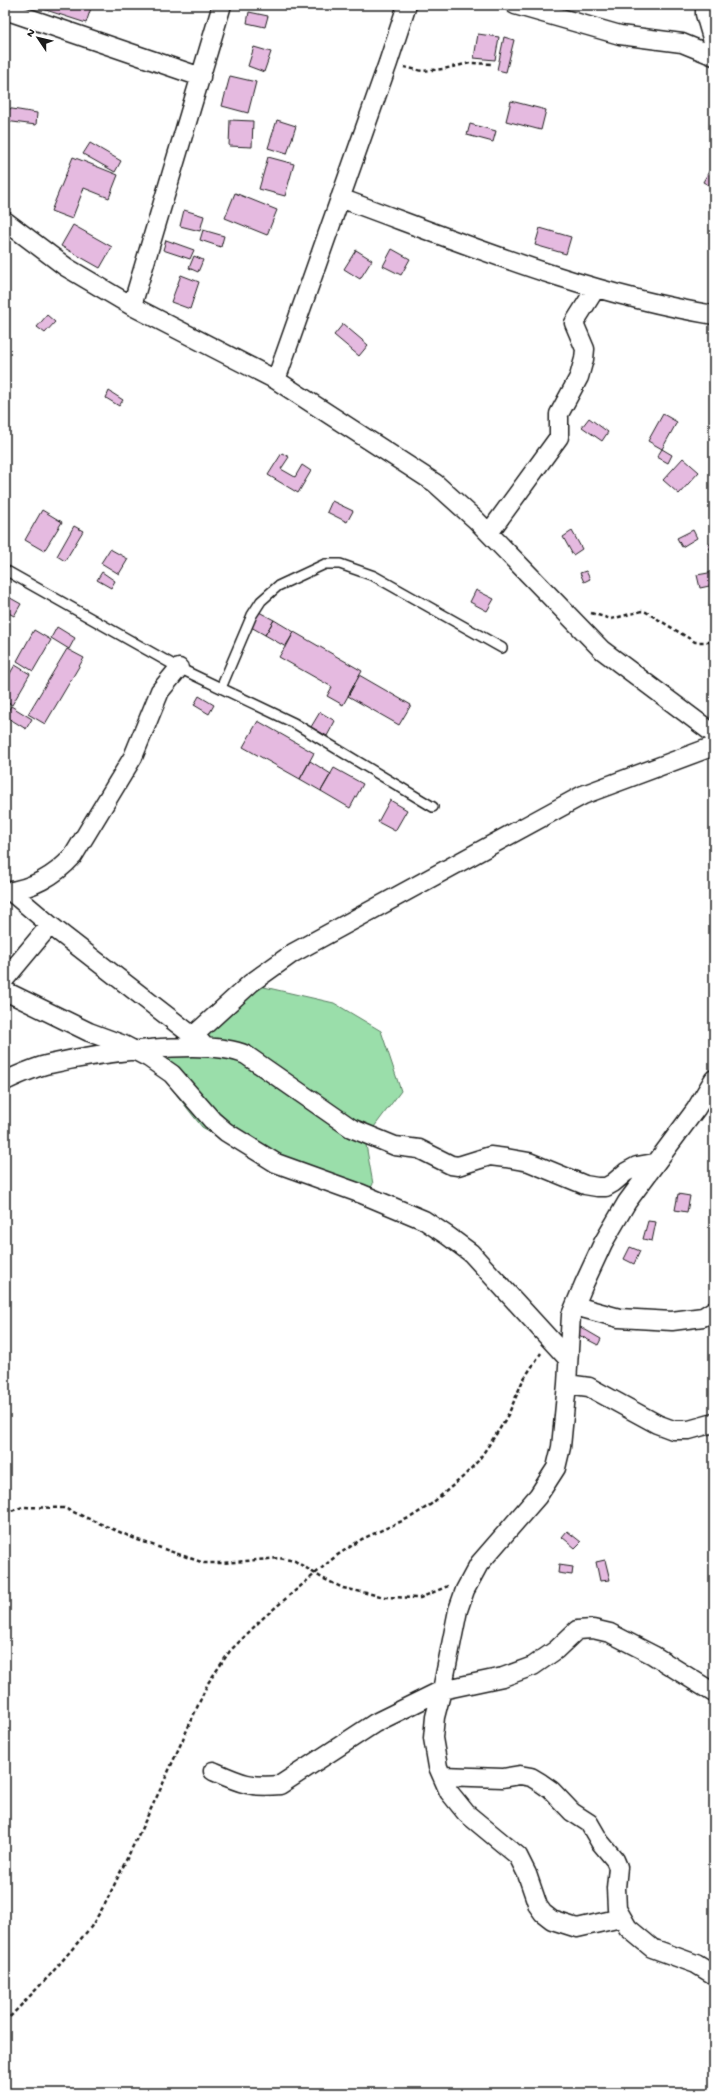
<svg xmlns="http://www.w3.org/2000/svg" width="719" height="2098" font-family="'Gochi Hand',sans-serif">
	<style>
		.green { fill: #9adeaa; stroke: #5b7d63 }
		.building { fill: #e5bae0; stroke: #1c1c1c }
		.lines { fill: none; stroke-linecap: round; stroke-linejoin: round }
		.service-casing { stroke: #1c1c1c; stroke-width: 12 }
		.minor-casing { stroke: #1c1c1c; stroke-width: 21 }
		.path { stroke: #1c1c1c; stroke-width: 2.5; stroke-dasharray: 4 3; stroke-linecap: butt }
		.service { stroke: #fff; stroke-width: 9 }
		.minor { stroke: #fff; stroke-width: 18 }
	</style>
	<rect width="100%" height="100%" fill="#fff"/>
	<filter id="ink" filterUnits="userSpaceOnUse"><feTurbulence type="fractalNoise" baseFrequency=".025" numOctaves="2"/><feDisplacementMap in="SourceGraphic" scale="8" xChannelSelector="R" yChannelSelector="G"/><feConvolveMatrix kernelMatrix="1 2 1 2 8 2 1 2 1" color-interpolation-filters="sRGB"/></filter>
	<g filter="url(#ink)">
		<path class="green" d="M251,984L334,1003L381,1031L401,1091L365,1139L373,1184L370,1189L286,1174L202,1127L165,1080L166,1064L182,1031L208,1021Z"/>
		<path class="building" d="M45,5H92L86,23L43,9Z
			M249,12L268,16L265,27L247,23Z
			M478,34L499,37L495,60L474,58Z
			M504,37L514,40L506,72L497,70Z
			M254,47L271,52L264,72L248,66Z
			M230,76L256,82L248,113L222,106Z
			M511,101L546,110L541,130L506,121Z
			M6,108L37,113L36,125L5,121Z
			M230,120L253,121L252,147L229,146Z
			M277,120L296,126L287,154L268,148Z
			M470,124L496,131L493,142L467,135Z
			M90,143L121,161L115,172L83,154Z
			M73,157L118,175L109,198L84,188L72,219L51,211Z
			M268,157L294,164L285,196L259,189Z
			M711,168L714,169V188L703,182Z
			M235,193L277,210L267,235L225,218Z
			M184,210L204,216L200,231L180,226Z
			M73,225L112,247L100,268L61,246Z
			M540,228L571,237L566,254L535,245Z
			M203,230L224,236L221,247L200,240Z
			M166,240L194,250L190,259L163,250Z
			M392,249L410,259L401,275L383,266Z
			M356,250L372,260L360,279L344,269Z
			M194,256L203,260L198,272L189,268Z
			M181,275L199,282L190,309L171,302Z
			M47,315L55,322L45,333L37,327Z
			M343,324L368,345L359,356L334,335Z
			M109,391L123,400L119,406L106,398Z
			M663,414L677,422L662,449L648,441Z
			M589,418L608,432L602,441L582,427Z
			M662,449L672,455L668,463L657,457Z
			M282,453L289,457L281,469L295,477L302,465L311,471L298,493L268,475Z
			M683,458L699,472L679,494L663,480Z
			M332,501L353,511L347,522L327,512Z
			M42,510L62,522L44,551L25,540Z
			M74,526L83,531L65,561L57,556Z
			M693,530L697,538L682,547L677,538Z
			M572,531L582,549L573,555L563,537Z
			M714,542V559L708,545Z
			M110,549L128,559L119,574L101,563Z
			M586,571L590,579L584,582L580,573Z
			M102,572L115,581L111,588L97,580Z
			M714,572V585L700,588L697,575Z
			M476,590L494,599L487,611L470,602Z
			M5,595L21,604L14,616L5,611Z
			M259,612L274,620L265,635L251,627Z
			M274,620L294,632L286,647L265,635Z
			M57,627L75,638L69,649L51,638Z
			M34,630L51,640L33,671L17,661Z
			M294,632L362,671L343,705L327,696L332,687L279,657Z
			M67,649L84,658L45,724L28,714Z
			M15,665L30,674L12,705L5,701V682Z
			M359,675L411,705L399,725L348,696Z
			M199,696L214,705L209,714L194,705Z
			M11,706L32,719L26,729L5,716Z
			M320,712L335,721L327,736L311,727Z
			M258,721L314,753L300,779L243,747Z
			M310,761L331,774L321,791L300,779Z
			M334,768L363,784L350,808L321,791Z
			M390,800L407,810L395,831L378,822Z
			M678,1194L690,1196L687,1212L675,1210Z
			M648,1221L656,1222L652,1241L643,1239Z
			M630,1247L640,1251L634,1264L624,1259Z
			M577,1325L601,1339L598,1345L573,1332Z
			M567,1531L581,1542L575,1548L562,1537Z
			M605,1560L610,1580L600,1581L596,1562Z
			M559,1565L573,1567L572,1575L558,1573Z"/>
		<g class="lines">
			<g class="service-casing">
				<path id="service" d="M5,570L179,668L294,723L433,807
					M221,688L252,615L261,601L278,586L325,564H340L374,576L502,648"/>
			</g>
			<g class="minor-casing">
				<path id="minor" d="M515,5L620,35L682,43L714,56
					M705,5V14L714,45
					M5,10L201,77
					M340,198C463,243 585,294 714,315
					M5,221L66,267L132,306L276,380L435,483L476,520L602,650L714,734
					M132,306L222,5
					M276,380L388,63L407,5
					M489,533L559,437V414L579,377L584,359L585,349L574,323L596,288
					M10,891L50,925L202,1043
					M5,892C31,889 55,876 73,856L133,757L160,691L179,668
					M5,979L50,925
					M5,991L89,1032L124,1045L149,1058L172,1074L212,1120L226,1132L276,1163L362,1194L424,1220L448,1236L471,1253L567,1358
					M193,1036L251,983L293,953L583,795L714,746
					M5,1081C20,1074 35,1067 50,1064C93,1054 208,1037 246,1055L351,1128L395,1146L419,1149L451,1165L458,1166L490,1156L506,1158L529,1162L585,1185L597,1187H606L613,1183L626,1172L637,1166L654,1163
					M575,1306L619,1318L672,1321L703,1317L714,1310
					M567,1384L589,1387L657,1424L673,1430H689L714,1423
					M213,1771C240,1783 250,1788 280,1785L375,1723L442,1690L503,1677L533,1666L556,1650L577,1630L593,1629L610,1633L653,1655L714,1693
					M442,1776L503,1778L520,1775L531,1777L541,1783L551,1790L572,1812L589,1823L600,1842L615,1860L618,1867L616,1888L617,1909L628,1928L652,1948L696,1964L714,1975
					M621,1918L577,1928L552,1920L543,1913L538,1906L527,1874L518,1856L466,1813L449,1792L438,1767L433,1738L435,1717L442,1690L458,1610L465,1590L479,1564L538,1496L556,1468L561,1447L567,1384L571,1315L584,1284L603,1243L627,1202L696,1109L714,1079"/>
			</g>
			<path class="path" d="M404,67L422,71L443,69L470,63L493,64
				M591,613L611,619L642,611L646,612L695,642H714
				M5,1513L23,1507L64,1508L138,1540L204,1563H223L279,1558L295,1561L322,1578L343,1588L385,1597L420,1598L448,1586
				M5,2022L50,1975L91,1927L105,1904L161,1788L208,1683L230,1651L263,1618L336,1556L362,1539L411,1517L430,1505L464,1476L478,1461L499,1430L509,1413L523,1380L541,1353"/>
			<use href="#service" class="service"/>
			<use href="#minor" class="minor"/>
		</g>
	</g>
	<rect width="719" height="2098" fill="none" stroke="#fff" stroke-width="20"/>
	<rect x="10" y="10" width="699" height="2078" fill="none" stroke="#1c1c1c" stroke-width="1.5" filter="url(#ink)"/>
	<g transform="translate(38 38) rotate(305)" stroke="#ffffff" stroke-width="3" paint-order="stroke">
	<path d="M0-3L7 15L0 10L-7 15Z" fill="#1c1c1c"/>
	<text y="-6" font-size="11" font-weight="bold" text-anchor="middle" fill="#1c1c1c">N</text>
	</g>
</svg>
